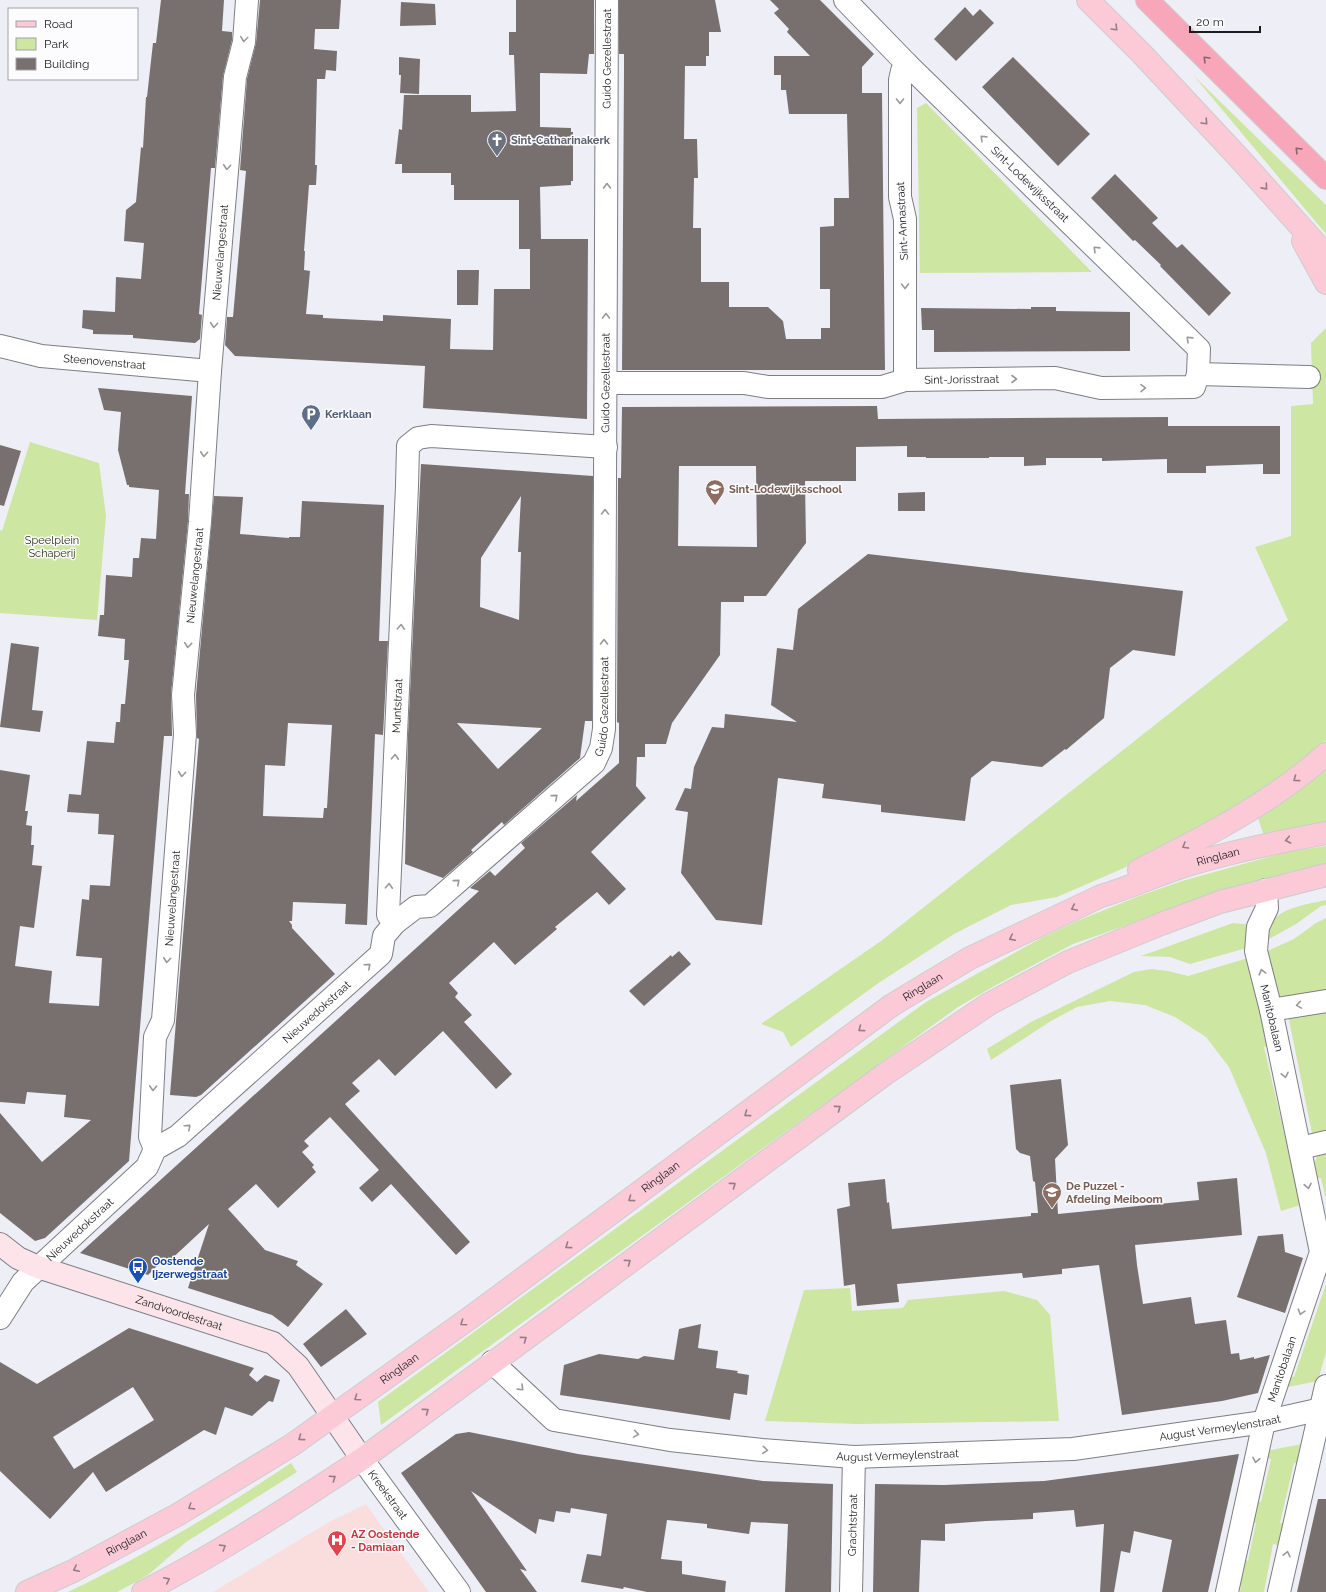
<svg xmlns="http://www.w3.org/2000/svg" width="1326" height="1592" font-family="Raleway,sans-serif">
	<style>
		.medical { fill: #f9dedd }
		.green { fill: #cde6a2 }
		.building { fill: #78706f; fill-rule: evenodd }
		.lines { fill: none; stroke-linecap: round; stroke-linejoin: round }
		.minor-casing { stroke: #7d7d84; stroke-width: 24 }
		.secondary-casing { stroke: #7d7d84; stroke-width: 24 }
		.primary-casing { stroke: #cdcdce; stroke-width: 24 }
		.motorway-casing { stroke: #cdcdce; stroke-width: 24 }
		.minor { stroke: #fff; stroke-width: 22 }
		.secondary { stroke: #fde4ea; stroke-width: 22 }
		.primary { stroke: #fbcad6; stroke-width: 22 }
		.motorway { stroke: #f8a6ba; stroke-width: 22 }
		.oneway { stroke: #977c84 }
		.oneway2 { stroke: #99999a }
		.oneway3 { stroke: #8a616c }
		.labels { text-anchor: middle; stroke-width: 3; stroke-linejoin: round; paint-order: stroke }
		.street-label { font-size: 11px; fill: #1c1c1f; stroke: #fcfcfe }
		.worship-label { font-size: 11px; font-weight: bold; fill: #5b616d; stroke: #fcfcfe; text-anchor: start }
		.service-label { font-size: 11px; font-weight: bold; fill: #4e5e75; stroke: #fcfcfe; text-anchor: start }
		.education-label { font-size: 11px; font-weight: bold; fill: #785e54; stroke: #fcfcfe; text-anchor: start }
		.park-label { font-size: 11px; fill: #2c3714; stroke: #fcfcfe }
		.transit-label { font-size: 11px; font-weight: bold; fill: #164399; stroke: #fcfcfe; text-anchor: start }
		.health-label { font-size: 11px; font-weight: bold; fill: #be3a42; stroke: #fcfcfe; text-anchor: start }
	</style>
	<rect width="100%" height="100%" fill="#eeeef6"/>
	<path class="medical" d="M366,1504L429,1592H213L329,1522Z"/>
	<path class="green" d="M1194,76L1326,205V234Z
		M926,103L1092,272L920,273L917,108Z
		M1326,328V741L1262,793L1177,845L1057,897L1011,905L954,934L877,984L791,1047L783,1032L761,1024L881,941L1288,620L1255,547L1291,536V406L1313,404L1311,343Z
		M30,442L99,463L106,516L97,620L0,613V530L2,531Z
		M1326,769V825L1264,836L1258,818L1297,792Z
		M1326,846V866L1242,885L1073,944L996,985L958,1007L381,1425L378,1402L926,1002L1043,937L1077,921L1139,896L1182,881L1286,852Z
		M1326,900V905L1321,906L1296,924L1262,943C1265,937 1267,927 1271,922C1283,907 1309,904 1326,900Z
		M1326,918V1131L1312,1133L1285,1000L1274,993L1263,953L1294,939L1316,923Z
		M1233,923L1252,925L1250,947L1190,964L1170,957L1141,956Z
		M1248,958L1270,1046L1264,1047L1301,1205L1281,1211L1266,1153L1229,1067L1206,1037L1175,1017L1145,1005L1110,1001L1077,1007L1051,1021L991,1060L987,1049L1031,1022L1134,972L1151,969L1168,971L1188,976Z
		M1326,1147V1199L1321,1178H1315C1312,1165 1315,1155 1326,1147Z
		M1326,1284V1352L1318,1381L1283,1388L1289,1375L1294,1377Z
		M850,1288L852,1311L903,1308L908,1300L1004,1291L1037,1300L1050,1315L1059,1421L858,1424L765,1421L804,1290Z
		M1307,1443L1302,1464L1294,1463L1280,1523L1286,1525L1282,1546L1273,1544L1264,1592H1240L1241,1584L1235,1583L1240,1558L1248,1561L1256,1523L1249,1521L1254,1501L1261,1502L1271,1459L1265,1457L1266,1451Z
		M291,1463L297,1472L186,1542L148,1575L136,1582L117,1592H68C146,1555 219,1511 291,1463Z"/>
	<path class="building" d="M161,0H224L222,31L232,32V40L223,76L215,168H211L199,314L202,315L200,339L195,343L133,338V335L93,334V330L82,328L83,310L115,312L116,277L141,279L144,243L124,241L126,210L136,202L141,147L143,148L146,97H147L153,43H156Z
		M260,0H341L339,29H315L314,49L337,51L336,71L326,70L325,79H317L315,165H317L316,185H309L304,251H305L304,270L310,271L306,314L323,315V318L383,321V315L451,319L450,349L493,350L494,289H530V249H519V200H454V185H451V173H402V164H395L399,129L402,130L404,95H471V112L516,111L514,55H509V32H516V0H594V54H589L587,74L540,73V127L571,128V132H573V181H571V185L540,187L541,239H588L587,419L423,408L425,366L235,356L225,345L227,317H233L246,171L240,170L247,79L256,43Z
		M619,0H715L721,32H709V56H706V66H685L684,139H697L698,178H694L693,228H701V282H729V307H768L783,321L786,339H821V328H830V289H820V227L834,226V198H849L847,114H789L786,90H781V75H774V56H810L787,32L789,29L774,13L779,9L770,0H820L874,54L862,67V93H882L885,370H622L624,74V54H619Z
		M401,2L435,4L436,25L400,26Z
		M965,7L973,16L980,9L994,23L956,61L934,39Z
		M399,57L420,59L419,94L400,93L401,75H399Z
		M1013,57L1090,134L1058,166L982,87Z
		M1115,174L1158,218L1152,223L1177,248L1182,244L1231,293L1209,316L1160,266L1161,265L1135,240L1133,241L1091,198Z
		M457,270H479L478,305H457Z
		M1031,307H1056V311L1130,312V351L934,352V330H922L921,308L1031,309Z
		M98,388L192,396L185,494H189L188,521L171,694L172,734V736H164L129,1161L45,1238L35,1241L0,1213V1113L42,1162L91,1120L64,1117L66,1095L27,1092L25,1104L0,1102V770L30,775L25,811H28L26,825L32,826L31,845H34L32,865L42,866L34,928L20,926L15,966L52,971L49,1003L99,1006L102,958L76,956L82,899L89,900L90,885L110,886L114,835L98,834L99,814L67,812L69,794L81,795L87,741L114,743L116,722H120L121,704H125L129,660H124L125,639L98,636L100,615H104L106,575L132,577L133,558H139L141,538L156,539L159,490L129,487V485H127L118,450L121,412L104,410Z
		M877,406L878,419L1168,417V426H1280V474H1263V464L1206,466V473H1167V459L1102,461V458H1046V465L1024,466V457H989V458H926V457H907V446L856,447V481H805L806,543L766,596H744V602H721L720,655L672,723L666,744H645V757H637L636,786L646,798L591,852L626,889L609,905L597,892L555,927L557,929L515,965L494,942L449,983L458,993L455,997L472,1015L464,1022L512,1074L496,1089L443,1031L395,1076L379,1059L352,1083L360,1091L345,1104L470,1242L456,1255L391,1184L372,1202L359,1188L379,1170L330,1117L304,1141L309,1146L302,1152L314,1165L312,1167L316,1172L278,1208L256,1184L228,1209L265,1250L298,1261L296,1265L323,1284L288,1327L272,1315L188,1288L209,1224L166,1264L163,1260L148,1275L80,1253L479,891L470,888L490,871L495,876L525,848L521,843L577,795L576,801L619,763V723L617,722L618,478H621L622,407ZM679,466H756L757,547L678,546Z
		M0,445L21,451L4,506L0,505Z
		M421,464L593,476L592,721H585L580,758L504,825L502,822L471,850L473,852L443,878L405,864L408,735ZM521,496L518,552H521L519,620L480,607L481,558ZM457,723L542,728L498,769Z
		M925,492V511H898V493Z
		M214,496L243,497L240,534L289,538V537H300L302,501L384,505L379,641H388L383,735L375,734L367,925L345,924L346,904L293,902L292,921H289L292,925V928L335,974L201,1095L196,1097L170,1095L199,739L197,738L196,695ZM288,723L332,725L327,808H324L323,818L263,816L265,765L285,766Z
		M868,554L1183,591L1175,656L1133,650L1110,668L1104,718L1066,750L1065,749L1042,767L992,761L971,778L965,821L881,812V805L822,798L824,784L778,778L762,925L716,920L681,873L688,812L675,810L685,788L691,789L694,767L712,727L724,728L725,714L797,722L771,705L777,648L793,650L798,609Z
		M11,643L39,647L32,710L43,711L40,732L0,727Z
		M679,951L691,964L644,1006L629,991L671,955L672,957Z
		M1061,1079L1068,1145L1055,1159L1058,1214L1199,1200L1197,1182L1237,1178L1242,1235L1135,1245L1137,1265L1143,1304L1191,1297L1195,1324L1226,1320L1231,1354L1239,1353L1240,1360L1254,1357V1359L1270,1355L1258,1393L1222,1401L1122,1415L1099,1265L1062,1269V1274L1023,1278L1022,1273L897,1284L899,1302L857,1306L855,1284L844,1286L837,1209L850,1206L848,1183L885,1179L887,1203L889,1202L892,1229L1031,1216V1213H1038L1035,1182L1033,1181L1030,1156L1020,1153L1016,1149L1010,1085Z
		M1283,1234L1285,1252L1303,1258L1285,1313L1237,1297L1258,1236Z
		M346,1309L367,1334L321,1367L303,1344Z
		M701,1324L698,1348L718,1351L716,1368L738,1371L737,1373L749,1375L747,1395L734,1393L730,1420L560,1395L564,1365L599,1354L638,1359L644,1356L674,1360L679,1329Z
		M129,1328L254,1368L249,1375L257,1382L265,1375L280,1380L273,1402L269,1401L252,1416L225,1407L216,1435L204,1430L106,1492L93,1472L50,1519L0,1471V1362L37,1384ZM133,1387L154,1420L74,1469L53,1437Z
		M469,1432L578,1454L763,1481L833,1484L831,1592H785L788,1524L751,1522L749,1534L707,1528V1524L667,1520L661,1559L682,1561V1574L726,1581L725,1592H647L624,1587L623,1589L581,1582L587,1554L601,1556L607,1514L571,1508L570,1513L556,1511L554,1522L539,1519L536,1534L471,1491L527,1571L520,1569L537,1592H486L401,1473L456,1434Z
		M1239,1454L1208,1592H1162L1172,1540L1134,1531L1130,1553L1121,1551L1114,1592H1100L1104,1524L1076,1527L1074,1510L1033,1513V1519L986,1521L945,1524V1541L921,1540L919,1592H873L875,1484L944,1485L1044,1481L1157,1466Z
		M1318,1499H1326V1592H1297Z"/>
	<g class="lines">
		<g class="minor-casing">
			<g id="minor">
				<path id="s1" d="M0,346L41,356L210,371"/>
				<path d="M1198,374L1309,377"/>
				<path d="M905,380V219L900,197V80L902,71L907,64"/>
				<path id="s2" d="M606,383H744L768,387H882L905,380L1055,378L1101,388L1194,387L1198,374L1199,349L907,64L845,0"/>
				<path id="s3" d="M395,923L388,915L407,486L408,446L418,438L431,436L606,447"/>
				<path d="M1271,1010L1326,1001"/>
				<path d="M1301,1148L1326,1142"/>
				<path id="s4" d="M155,1149L150,1137L155,1037L163,1020L185,734L183,695L200,522L210,371L235,77L244,42L247,0"/>
				<path id="s5" d="M0,1318L23,1282L147,1167L155,1149L178,1136L381,954L384,936L395,923L416,907L430,906L594,763L601,748L604,729L607,0"/>
				<path id="s6" d="M492,1362L554,1420L670,1440L762,1450L854,1457L1073,1449L1264,1422L1326,1408"/>
				<path id="s7" d="M362,1459L459,1592"/>
				<path id="s8" d="M851,1592L854,1457"/>
				<path id="s9" d="M1227,1592L1264,1422L1321,1252L1271,1010L1256,951L1258,927L1267,908L1266,890"/>
				<path d="M1279,1592L1326,1386"/>
			</g>
		</g>
		<g class="secondary-casing">
			<g id="secondary">
				<path id="s10" d="M0,1244L18,1258L38,1267L273,1343L298,1366L362,1459"/>
			</g>
		</g>
		<g class="primary-casing">
			<g id="primary">
				<path d="M1088,0L1142,54L1240,159L1326,255"/>
				<path d="M1303,241L1326,283"/>
				<path d="M1139,870C1203,838 1273,802 1326,754"/>
				<path id="s11" d="M27,1592L73,1571L177,1515L292,1445L471,1317L892,1005L970,958L1101,896C1128,888 1154,876 1181,867C1228,852 1277,842 1326,833"/>
				<path d="M143,1592C219,1553 291,1506 362,1459L885,1074L989,1004L1068,962L1161,924L1220,902L1326,875"/>
			</g>
		</g>
		<g class="motorway-casing">
			<path id="motorway" d="M1147,0L1326,178"/>
		</g>
		<use href="#minor" class="minor"/>
		<use href="#secondary" class="secondary"/>
		<use href="#primary" class="primary"/>
		<use href="#motorway" class="motorway"/>
	</g>
	<defs><path id="oneway-chevron" d="M-2-3.5L2.5 0L-2 3.5" fill="none" stroke-width="1.6" stroke-linecap="round" stroke-linejoin="round"/></defs>
	<g class="oneway">
		<use href="#oneway-chevron" transform="translate(1115 28) rotate(45)"/>
		<use href="#oneway-chevron" transform="translate(1205 122) rotate(47)"/>
		<use href="#oneway-chevron" transform="translate(1265 187) rotate(48)"/>
		<use href="#oneway-chevron" transform="translate(1296 779) rotate(144)"/>
		<use href="#oneway-chevron" transform="translate(1288 840) rotate(169)"/>
		<use href="#oneway-chevron" transform="translate(1185 846) rotate(150)"/>
		<use href="#oneway-chevron" transform="translate(1074 908) rotate(155)"/>
		<use href="#oneway-chevron" transform="translate(1012 938) rotate(154)"/>
		<use href="#oneway-chevron" transform="translate(861 1029) rotate(143)"/>
		<use href="#oneway-chevron" transform="translate(838 1108) rotate(-36)"/>
		<use href="#oneway-chevron" transform="translate(747 1114) rotate(144)"/>
		<use href="#oneway-chevron" transform="translate(733 1185) rotate(-36)"/>
		<use href="#oneway-chevron" transform="translate(631 1199) rotate(144)"/>
		<use href="#oneway-chevron" transform="translate(568 1246) rotate(144)"/>
		<use href="#oneway-chevron" transform="translate(628 1262) rotate(-36)"/>
		<use href="#oneway-chevron" transform="translate(463 1323) rotate(145)"/>
		<use href="#oneway-chevron" transform="translate(524 1339) rotate(-36)"/>
		<use href="#oneway-chevron" transform="translate(357 1398) rotate(145)"/>
		<use href="#oneway-chevron" transform="translate(426 1411) rotate(-37)"/>
		<use href="#oneway-chevron" transform="translate(301 1438) rotate(144)"/>
		<use href="#oneway-chevron" transform="translate(333 1478) rotate(-34)"/>
		<use href="#oneway-chevron" transform="translate(191 1507) rotate(148)"/>
		<use href="#oneway-chevron" transform="translate(223 1547) rotate(-32)"/>
		<use href="#oneway-chevron" transform="translate(76 1569) rotate(153)"/>
		<use href="#oneway-chevron" transform="translate(167 1580) rotate(-27)"/>
	</g>
	<g class="oneway2">
		<use href="#oneway-chevron" transform="translate(244 39) rotate(97)"/>
		<use href="#oneway-chevron" transform="translate(900 101) rotate(90)"/>
		<use href="#oneway-chevron" transform="translate(983 138) rotate(-136)"/>
		<use href="#oneway-chevron" transform="translate(227 167) rotate(95)"/>
		<use href="#oneway-chevron" transform="translate(607 186) rotate(-90)"/>
		<use href="#oneway-chevron" transform="translate(1096 249) rotate(-136)"/>
		<use href="#oneway-chevron" transform="translate(905 286) rotate(90)"/>
		<use href="#oneway-chevron" transform="translate(606 316) rotate(-90)"/>
		<use href="#oneway-chevron" transform="translate(214 325) rotate(95)"/>
		<use href="#oneway-chevron" transform="translate(1189 339) rotate(-136)"/>
		<use href="#oneway-chevron" transform="translate(1014 379)"/>
		<use href="#oneway-chevron" transform="translate(1143 388) rotate(-1)"/>
		<use href="#oneway-chevron" transform="translate(204 454) rotate(94)"/>
		<use href="#oneway-chevron" transform="translate(605 512) rotate(-90)"/>
		<use href="#oneway-chevron" transform="translate(401 627) rotate(-87)"/>
		<use href="#oneway-chevron" transform="translate(604 642) rotate(-90)"/>
		<use href="#oneway-chevron" transform="translate(188 645) rotate(96)"/>
		<use href="#oneway-chevron" transform="translate(395 757) rotate(-87)"/>
		<use href="#oneway-chevron" transform="translate(182 774) rotate(95)"/>
		<use href="#oneway-chevron" transform="translate(555 797) rotate(-41)"/>
		<use href="#oneway-chevron" transform="translate(457 882) rotate(-41)"/>
		<use href="#oneway-chevron" transform="translate(389 886) rotate(-87)"/>
		<use href="#oneway-chevron" transform="translate(167 960) rotate(95)"/>
		<use href="#oneway-chevron" transform="translate(368 966) rotate(-42)"/>
		<use href="#oneway-chevron" transform="translate(1262 972) rotate(-105)"/>
		<use href="#oneway-chevron" transform="translate(1299 1005) rotate(171)"/>
		<use href="#oneway-chevron" transform="translate(1285 1075) rotate(78)"/>
		<use href="#oneway-chevron" transform="translate(153 1088) rotate(93)"/>
		<use href="#oneway-chevron" transform="translate(188 1127) rotate(-42)"/>
		<use href="#oneway-chevron" transform="translate(1308 1186) rotate(79)"/>
		<use href="#oneway-chevron" transform="translate(1301 1312) rotate(108)"/>
		<use href="#oneway-chevron" transform="translate(521 1388) rotate(44)"/>
		<use href="#oneway-chevron" transform="translate(636 1434) rotate(9)"/>
		<use href="#oneway-chevron" transform="translate(765 1450) rotate(5)"/>
		<use href="#oneway-chevron" transform="translate(1256 1460) rotate(102)"/>
		<use href="#oneway-chevron" transform="translate(1287 1554) rotate(-77)"/>
	</g>
	<g class="oneway3">
		<use href="#oneway-chevron" transform="translate(1206 59) rotate(-135)"/>
		<use href="#oneway-chevron" transform="translate(1298 150) rotate(-135)"/>
	</g>
	<defs>
		<g id="church-pin" transform="scale(1)"><path d="M0 17L-7.5 6A9.5 9.5 0 1 1 7.5 6Z" fill="#6b7280" stroke="#fcfcfe"/><path d="M-1.2-6h2.4v3.5h3.3v2.4h-3.3V6h-2.4V-.1h-3.3v-2.4h3.3Z" fill="#fff"/></g>
		<g id="parking-pin" transform="scale(1)"><path d="M0 17L-7.5 6A9.5 9.5 0 1 1 7.5 6Z" fill="#5c6f8a" stroke="#fcfcfe"/><path d="M-3.5-5.5H1a3.5 3.5 0 0 1 0 7H-1V5.5H-3.5ZM-1-3.4V-.6H.8a1.4 1.4 0 0 0 0-2.8Z" fill="#fff"/></g>
		<g id="school-pin" transform="scale(1)"><path d="M0 17L-7.5 6A9.5 9.5 0 1 1 7.5 6Z" fill="#8d6e63" stroke="#fcfcfe"/><path d="M0-5L7-2L0 1L-7-2ZM-4 1L0 2.5L4 1V4Q0 6-4 4Z" fill="#fff"/></g>
		<g id="bus-pin" transform="scale(1)"><path d="M0 17L-7.5 6A9.5 9.5 0 1 1 7.5 6Z" fill="#1a4fb4" stroke="#fcfcfe"/><path d="M-5-6H5V4H4V6H2V4H-2V6H-4V4H-5ZM-3.5-4V0h7V-4ZM-3.5 1.2v1.5H-2V1.2ZM2 1.2v1.5H3.5V1.2Z" fill="#fff"/></g>
		<g id="hospital-pin" transform="scale(1)"><path d="M0 17L-7.5 6A9.5 9.5 0 1 1 7.5 6Z" fill="#e0444e" stroke="#fcfcfe"/><path d="M-5-5h3v3.5h4V-5h3V5h-3V1.5h-4V5h-3Z" fill="#fff"/></g>
	</defs>
	<g fill-rule="evenodd">
		<use href="#church-pin" x="497" y="140"/>
		<use href="#parking-pin" x="311" y="414"/>
		<use href="#school-pin" x="715" y="489"/>
		<use href="#school-pin" x="1052" y="1192"/>
		<use href="#bus-pin" x="138" y="1267"/>
		<use href="#hospital-pin" x="337" y="1540"/>
	</g>
	<g class="labels">
		<g class="street-label">
			<text dy="4" stroke="none"><textPath href="#s5" startOffset="1530">Guido Gezellestraat</textPath></text>
			<text transform="translate(1030 184) rotate(44)" y="4">Sint-Lodewijksstraat</text>
			<text transform="translate(902 221) rotate(-93)" y="4">Sint-Annastraat</text>
			<text dy="4" stroke="none"><textPath href="#s4" startOffset="902">Nieuwelangestraat</textPath></text>
			<text dy="4" stroke="none"><textPath href="#s1" startOffset="106">Steenovenstraat</textPath></text>
			<text dy="4" stroke="none"><textPath href="#s2" startOffset="357">Sint-Jorisstraat</textPath></text>
			<text dy="4" stroke="none"><textPath href="#s5" startOffset="1206">Guido Gezellestraat</textPath></text>
			<text dy="4" stroke="none"><textPath href="#s4" startOffset="578">Nieuwelangestraat</textPath></text>
			<text dy="4" stroke="none"><textPath href="#s3" startOffset="220">Muntstraat</textPath></text>
			<text dy="4" stroke="none"><textPath href="#s5" startOffset="882">Guido Gezellestraat</textPath></text>
			<text dy="4" stroke="none"><textPath href="#s11" startOffset="1407">Ringlaan</textPath></text>
			<text dy="4" stroke="none"><textPath href="#s4" startOffset="254">Nieuwelangestraat</textPath></text>
			<text dy="4" stroke="none"><textPath href="#s11" startOffset="1083">Ringlaan</textPath></text>
			<text dy="4" stroke="none"><textPath href="#s5" startOffset="444">Nieuwedokstraat</textPath></text>
			<text transform="translate(1272 1018) rotate(77)" y="4">Manitobalaan</text>
			<text dy="4" stroke="none"><textPath href="#s11" startOffset="759">Ringlaan</textPath></text>
			<text dy="4" stroke="none"><textPath href="#s5" startOffset="120">Nieuwedokstraat</textPath></text>
			<text dy="4" stroke="none"><textPath href="#s10" startOffset="193">Zandvoordestraat</textPath></text>
			<text dy="4" stroke="none"><textPath href="#s11" startOffset="435">Ringlaan</textPath></text>
			<text dy="4" stroke="none"><textPath href="#s9" startOffset="230">Manitobalaan</textPath></text>
			<text dy="4" stroke="none"><textPath href="#s6" startOffset="755">August Vermeylenstraat</textPath></text>
			<text dy="4" stroke="none"><textPath href="#s6" startOffset="431">August Vermeylenstraat</textPath></text>
			<text dy="4" stroke="none"><textPath href="#s7" startOffset="44">Kreekstraat</textPath></text>
			<text dy="4" stroke="none"><textPath href="#s8" startOffset="67">Grachtstraat</textPath></text>
			<text dy="4" stroke="none"><textPath href="#s11" startOffset="111">Ringlaan</textPath></text>
		</g>
		<g class="worship-label">
			<text x="511" y="144">Sint-Catharinakerk</text>
		</g>
		<g class="service-label">
			<text x="325" y="418">Kerklaan</text>
		</g>
		<g class="education-label">
			<text x="729" y="493">Sint-Lodewijksschool</text>
			<text x="1066" y="1190">De Puzzel -<tspan x="1066" dy="13">Afdeling Meiboom</tspan></text>
		</g>
		<g class="park-label">
			<text x="52" y="544">Speelplein<tspan x="52" dy="13">Schaperij</tspan></text>
		</g>
		<g class="transit-label">
			<text x="152" y="1265">Oostende<tspan x="152" dy="13">Ijzerwegstraat</tspan></text>
		</g>
		<g class="health-label">
			<text x="351" y="1538">AZ Oostende<tspan x="351" dy="13">- Damiaan</tspan></text>
		</g>
	</g>
	<rect x="8" y="8" width="130" height="72" fill="#fcfcfe" stroke="#a2a2a5"/>
	<rect x="16" y="21" width="20" height="6" fill="#fbcad6" stroke="#a2a2a5"/>
	<text x="44" y="28" font-size="12" fill="#1c1c1f">Road</text>
	<rect x="16" y="38" width="20" height="12" fill="#cde6a2" stroke="#a2a2a5"/>
	<text x="44" y="48" font-size="12" fill="#1c1c1f">Park</text>
	<rect x="16" y="58" width="20" height="12" fill="#78706f" stroke="#a2a2a5"/>
	<text x="44" y="68" font-size="12" fill="#1c1c1f">Building</text>
	<path d="M1190 26v6h70v-6" fill="none" stroke="#1c1c1f" stroke-width="2"/>
	<text x="1196" y="26" font-size="12" fill="#1c1c1f" stroke="#fcfcfe" stroke-width="3" paint-order="stroke">20 m</text>
</svg>
